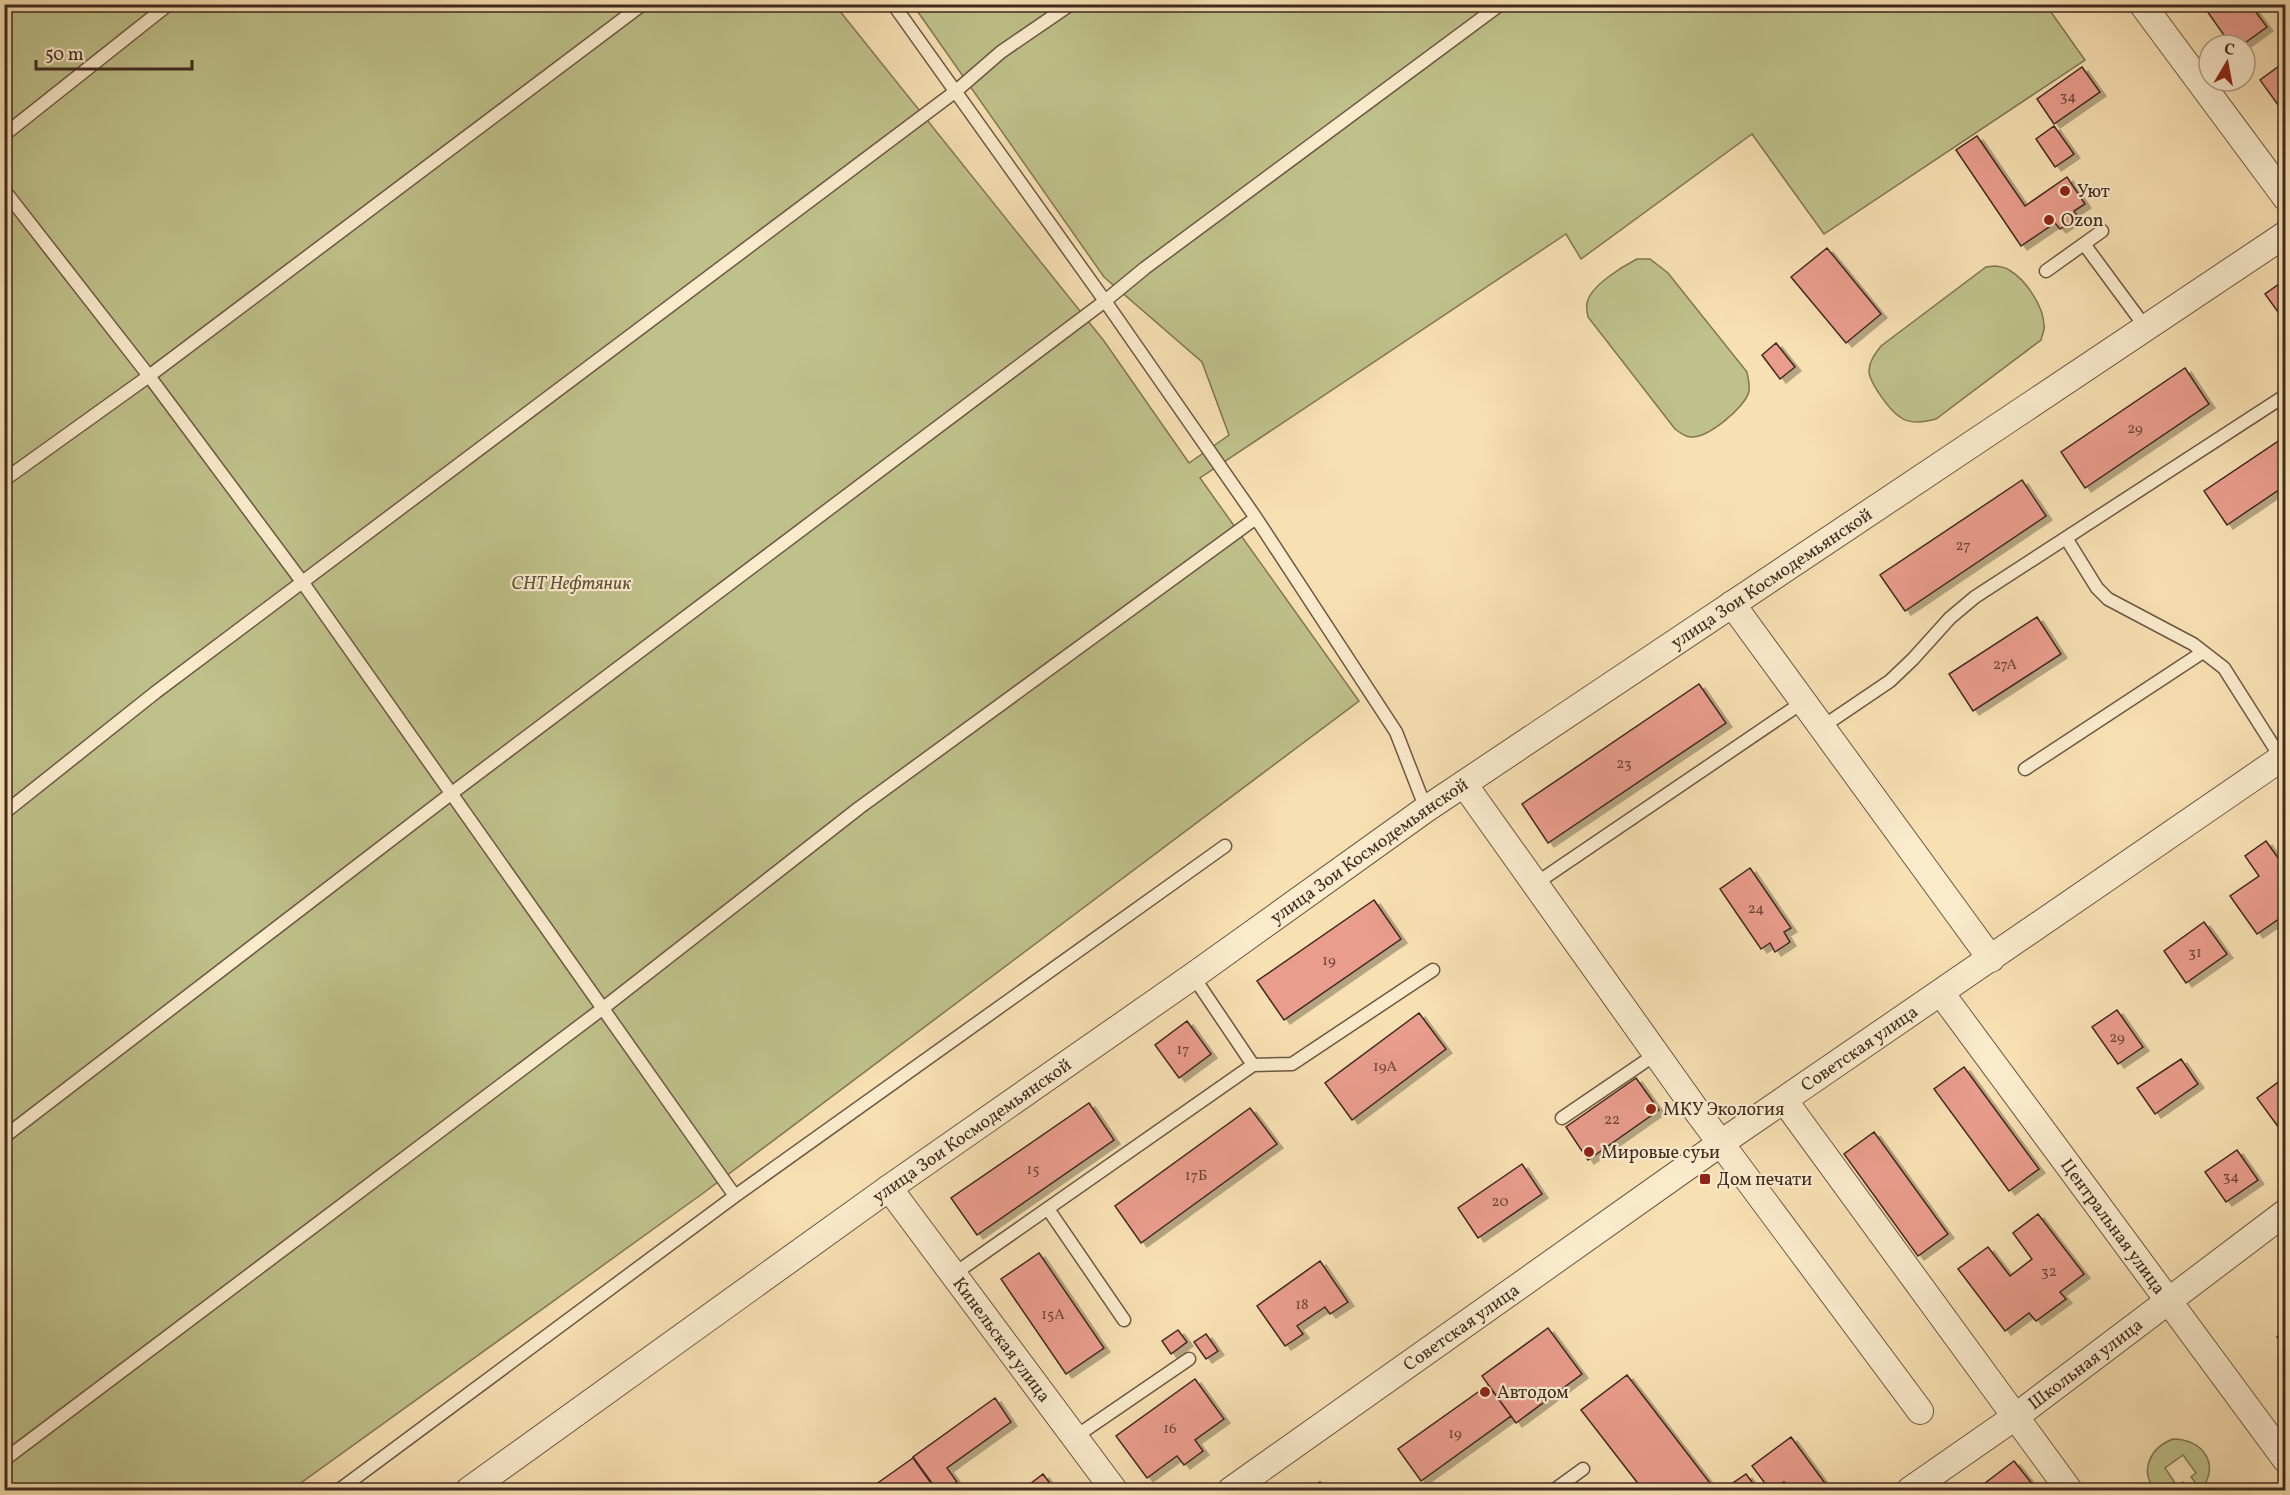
<svg xmlns="http://www.w3.org/2000/svg" width="2290" height="1495" font-family="Vollkorn,serif">
	<style>
		.green { fill: #bfc18a; stroke: #807555; stroke-width: 1.5 }
		.building { fill: #ea9d8d; stroke: #402920; stroke-width: 1.5; filter: url(#shadow) }
		.lines { fill: none; stroke-linecap: round; stroke-linejoin: round }
		.lane-casing { stroke: #6e5744; stroke-width: 15 }
		.street-casing { stroke: #6e5744; stroke-width: 28 }
		.lane { stroke: #faebcd; stroke-width: 12 }
		.street { stroke: #faebcd; stroke-width: 26 }
		.poi-dot { fill: #8f2418; stroke: #faebcd; stroke-width: 2 }
		.labels { text-anchor: middle; stroke-width: 4.5; stroke-linejoin: round; paint-order: stroke }
		.number-label { font-size: 15px; fill: #6a463b }
		.poi-label { font-size: 18px; fill: #402920; stroke: #faebcd; text-anchor: start }
		.street-label { font-size: 18px; fill: #402920; stroke: #faebcd }
		.park-label { font-size: 18px; font-style: italic; fill: #604f3a; stroke: #faebcd }
	</style>
	<defs>
		<filter id="shadow"><feDropShadow dx="6" dy="4" stdDeviation="0" flood-color="#0004"/></filter>
	</defs>
	<rect width="100%" height="100%" fill="#f7e0b2"/>
	<filter id="stains"><feTurbulence type="fractalNoise" baseFrequency=".00333" numOctaves="4"/><feColorMatrix values="0 0 0 0 .2 0 0 0 0 .09 0 0 0 0 .02 0 0 0 .5 -.17"/></filter>
	<radialGradient id="worn" r=".72"><stop offset=".6" stop-color="#630" stop-opacity="0"/><stop offset="1" stop-color="#630" stop-opacity=".3"/></radialGradient>
	<path class="green" d="M5,5H835L1104,341L1189,463L1229,435L1202,362L1104,277L913,5H2046L2085,60L1824,234L1752,134L1581,259L1566,234L1200,478L1359,701L702,1194L291,1490H5Z
		M1637,259H1650L1668,273L1747,372C1748,378 1750,384 1749,391C1746,407 1708,438 1691,437C1685,437 1680,433 1675,429L1588,317C1587,312 1586,307 1587,303C1590,286 1623,266 1637,259Z
		M1995,266C2000,267 2005,267 2009,270C2025,279 2044,306 2044,326C2045,330 2042,335 2041,340L1936,419C1925,422 1910,425 1900,417C1890,411 1869,382 1869,371C1869,361 1876,353 1881,346L1986,267Z
		M2173,1439C2203,1439 2221,1465 2201,1490L2191,1477L2196,1473L2183,1455L2165,1468L2177,1486L2183,1482L2189,1490H2156C2138,1471 2151,1447 2173,1439Z"/>
	<path class="building" d="M2202,4H2250L2267,27L2242,45H2231Z
		M2286,61V116L2260,80Z
		M2082,67L2100,92L2054,124L2037,99Z
		M2054,126L2074,154L2055,167L2036,139Z
		M1977,136L2025,206L2067,177L2085,204L2074,211L2078,217L2060,229L2055,223L2021,246L1956,150Z
		M1827,248L1881,314L1846,343L1791,277Z
		M2286,279V323L2265,294Z
		M1776,343L1795,367L1780,379L1762,355Z
		M2185,368L2209,404L2085,488L2061,452Z
		M2286,436V485L2227,525L2204,491Z
		M2022,480L2046,516L1905,611L1880,575Z
		M2037,617L2061,654L1973,711L1949,674Z
		M1699,684L1726,723L1548,843L1522,804Z
		M2266,841L2286,869V914L2257,934L2230,896L2259,876L2245,856Z
		M1750,868L1791,928L1784,932L1790,942L1775,952L1770,943L1761,949L1720,889Z
		M1374,900L1401,939L1284,1020L1257,981Z
		M2204,922L2227,954L2186,983L2164,951Z
		M2117,1010L2143,1047L2118,1064L2092,1027Z
		M1419,1013L1446,1049L1352,1120L1325,1083Z
		M1187,1021L1211,1054L1179,1078L1155,1045Z
		M2181,1059L2198,1084L2155,1114L2137,1088Z
		M1964,1067L2039,1169L2009,1191L1934,1089Z
		M2285,1077L2286,1123L2279,1128L2257,1098Z
		M1636,1078L1659,1110L1588,1160L1566,1127Z
		M1089,1103L1114,1140L977,1235L951,1198Z
		M1250,1108L1277,1144L1141,1243L1115,1206Z
		M1874,1132L1948,1234L1918,1256L1844,1154Z
		M2237,1150L2258,1180L2226,1202L2205,1172Z
		M1522,1164L1542,1194L1478,1238L1458,1208Z
		M2038,1214L2084,1274L2060,1292L2066,1299L2036,1321L2029,1313L2005,1331L1958,1269L1988,1247L2010,1276L2032,1259L2013,1233Z
		M1039,1253L1104,1348L1066,1374L1001,1279Z
		M1320,1261L1348,1302L1330,1314L1325,1307L1297,1326L1303,1334L1285,1346L1257,1306Z
		M1548,1328L1582,1374L1516,1423L1482,1376Z
		M1178,1330L1187,1342L1171,1354L1162,1341Z
		M2286,1331V1349L2277,1337Z
		M1206,1334L1218,1351L1206,1359L1194,1342Z
		M1627,1375L1710,1483L1700,1490H1643L1581,1410Z
		M1195,1379L1224,1419L1195,1440L1203,1451L1184,1465L1177,1456L1147,1478L1116,1436Z
		M1488,1385L1511,1416L1421,1481L1398,1449Z
		M995,1398L1011,1422L947,1468L957,1482L945,1490H937L913,1457Z
		M1791,1437L1830,1490H1790L1784,1482L1770,1490L1752,1466Z
		M913,1458L936,1490H875L872,1487Z
		M2014,1461L2037,1490H1976Z
		M1043,1474L1055,1490H1022Z
		M1746,1474L1758,1490H1729L1727,1487Z
		M1320,1482L1325,1490H1308Z"/>
	<g class="lines">
		<g class="lane-casing">
			<path id="lane" d="M893,4L1105,301L1256,518L1396,732L1426,809
				M4,135L169,4
				M4,190L149,376L303,583L735,1196
				M2084,244L2146,328
				M2046,271L2102,231
				M4,480L149,376L643,4
				M2066,538L2097,588L2108,599L2193,644L2224,668L2281,758
				M1822,727L1890,681L1913,659L1950,618L1975,597L2286,395
				M2025,769L2203,652
				M4,813L156,692L956,91L1001,52L1071,4
				M1535,884L1803,702
				M1253,1065L1292,1064L1433,970
				M1562,1118L1656,1054
				M4,1137L452,793L1105,301L1145,268L1501,4
				M1048,1209L1124,1320
				M954,1274L1253,1065L1193,976
				M1075,1437L1189,1359
				M4,1460L602,1009L859,808L1256,518
				M339,1490L735,1196L1225,846
				M1554,1490L1583,1469"/>
		</g>
		<g class="street-casing">
			<g id="street">
				<path d="M2142,4L2286,198"/>
				<path d="M1732,604L1991,959"/>
				<path d="M1464,784L1699,1114L1920,1411"/>
				<path id="s1" d="M1941,993L2286,1460"/>
				<path d="M1784,1100L2069,1490"/>
				<path id="s2" d="M889,1188L1114,1490"/>
				<path id="s3" d="M469,1490L889,1188L1193,976L1426,809L2286,234"/>
				<path id="s4" d="M1231,1490L1721,1143L2286,755"/>
				<path id="s5" d="M1910,1490L2015,1417L2286,1212"/>
			</g>
		</g>
		<use href="#lane" class="lane"/>
		<use href="#street" class="street"/>
	</g>
	<g class="poi-dot">
		<circle cx="2065" cy="191" r="6"/>
		<circle cx="2049" cy="220" r="6"/>
		<circle cx="1651" cy="1109" r="6"/>
		<circle cx="1589" cy="1152" r="6"/>
		<rect x="1699" y="1173" width="12" height="12" rx="3"/>
		<circle cx="1485" cy="1392" r="6"/>
	</g>
	<g class="labels">
		<g class="number-label">
			<text x="2068" y="101">34</text>
			<text x="2135" y="433">29</text>
			<text x="1963" y="550">27</text>
			<text x="2005" y="669">27А</text>
			<text x="1624" y="768">23</text>
			<text x="1756" y="913">24</text>
			<text x="2195" y="957">31</text>
			<text x="1329" y="965">19</text>
			<text x="2117" y="1042">29</text>
			<text x="1183" y="1054">17</text>
			<text x="1385" y="1071">19А</text>
			<text x="1612" y="1124">22</text>
			<text x="1033" y="1174">15</text>
			<text x="1196" y="1180">17Б</text>
			<text x="2231" y="1181">34</text>
			<text x="1500" y="1206">20</text>
			<text x="2049" y="1276">32</text>
			<text x="1302" y="1309">18</text>
			<text x="1053" y="1319">15А</text>
			<text x="1170" y="1433">16</text>
			<text x="1455" y="1438">19</text>
		</g>
		<g class="poi-label">
			<text x="2077" y="197">Уют</text>
			<text x="2061" y="226">Ozon</text>
			<text x="1663" y="1115">МКУ Экология</text>
			<text x="1601" y="1158">Мировые суьи</text>
			<text x="1717" y="1185">Дом печати</text>
			<text x="1497" y="1398">Автодом</text>
		</g>
		<g class="street-label">
			<text dy="6" stroke="none"><textPath href="#s3" startOffset="1590">улица Зои Космодемьянской</textPath></text>
			<text dy="6" stroke="none"><textPath href="#s3" startOffset="1104">улица Зои Космодемьянской</textPath></text>
			<text dy="6" stroke="none"><textPath href="#s4" startOffset="768">Советская улица</textPath></text>
			<text dy="6" stroke="none"><textPath href="#s3" startOffset="618">улица Зои Космодемьянской</textPath></text>
			<text dy="6" stroke="none"><textPath href="#s1" startOffset="290">Центральная улица</textPath></text>
			<text dy="6" stroke="none"><textPath href="#s4" startOffset="282">Советская улица</textPath></text>
			<text dy="6" stroke="none"><textPath href="#s2" startOffset="189">Кинельская улица</textPath></text>
			<text dy="6" stroke="none"><textPath href="#s5" startOffset="216">Школьная улица</textPath></text>
		</g>
		<g class="park-label">
			<text x="571" y="589">СНТ Нефтяник</text>
		</g>
	</g>
	<rect width="2290" height="1495" fill="none" stroke="#f7e0b2" stroke-width="24"/>
	<rect x="6" y="6" width="2278" height="1483" fill="none" stroke="#402920" stroke-width="3"/>
	<rect x="12" y="12" width="2266" height="1471" fill="none" stroke="#402920" stroke-width="1.5"/>
	<g transform="translate(2227 63) rotate(10)"><circle r="28" fill="#faebcd" stroke="#b09d88" stroke-width="1.5"/>
	<path d="M0-4.5L10 22L0 15L-10 22Z" fill="#8f2418"/>
	<text y="-9" font-size="16" font-weight="bold" text-anchor="middle" fill="#402920">С</text>
	</g>
	<path d="M36 60v9h156v-9" fill="none" stroke="#402920" stroke-width="3"/>
	<text x="45" y="60" font-size="18" fill="#402920" stroke="#faebcd" stroke-width="4.5" paint-order="stroke">50 m</text>
	<rect width="100%" height="100%" filter="url(#stains)"/>
	<rect width="100%" height="100%" fill="url(#worn)"/>
</svg>
